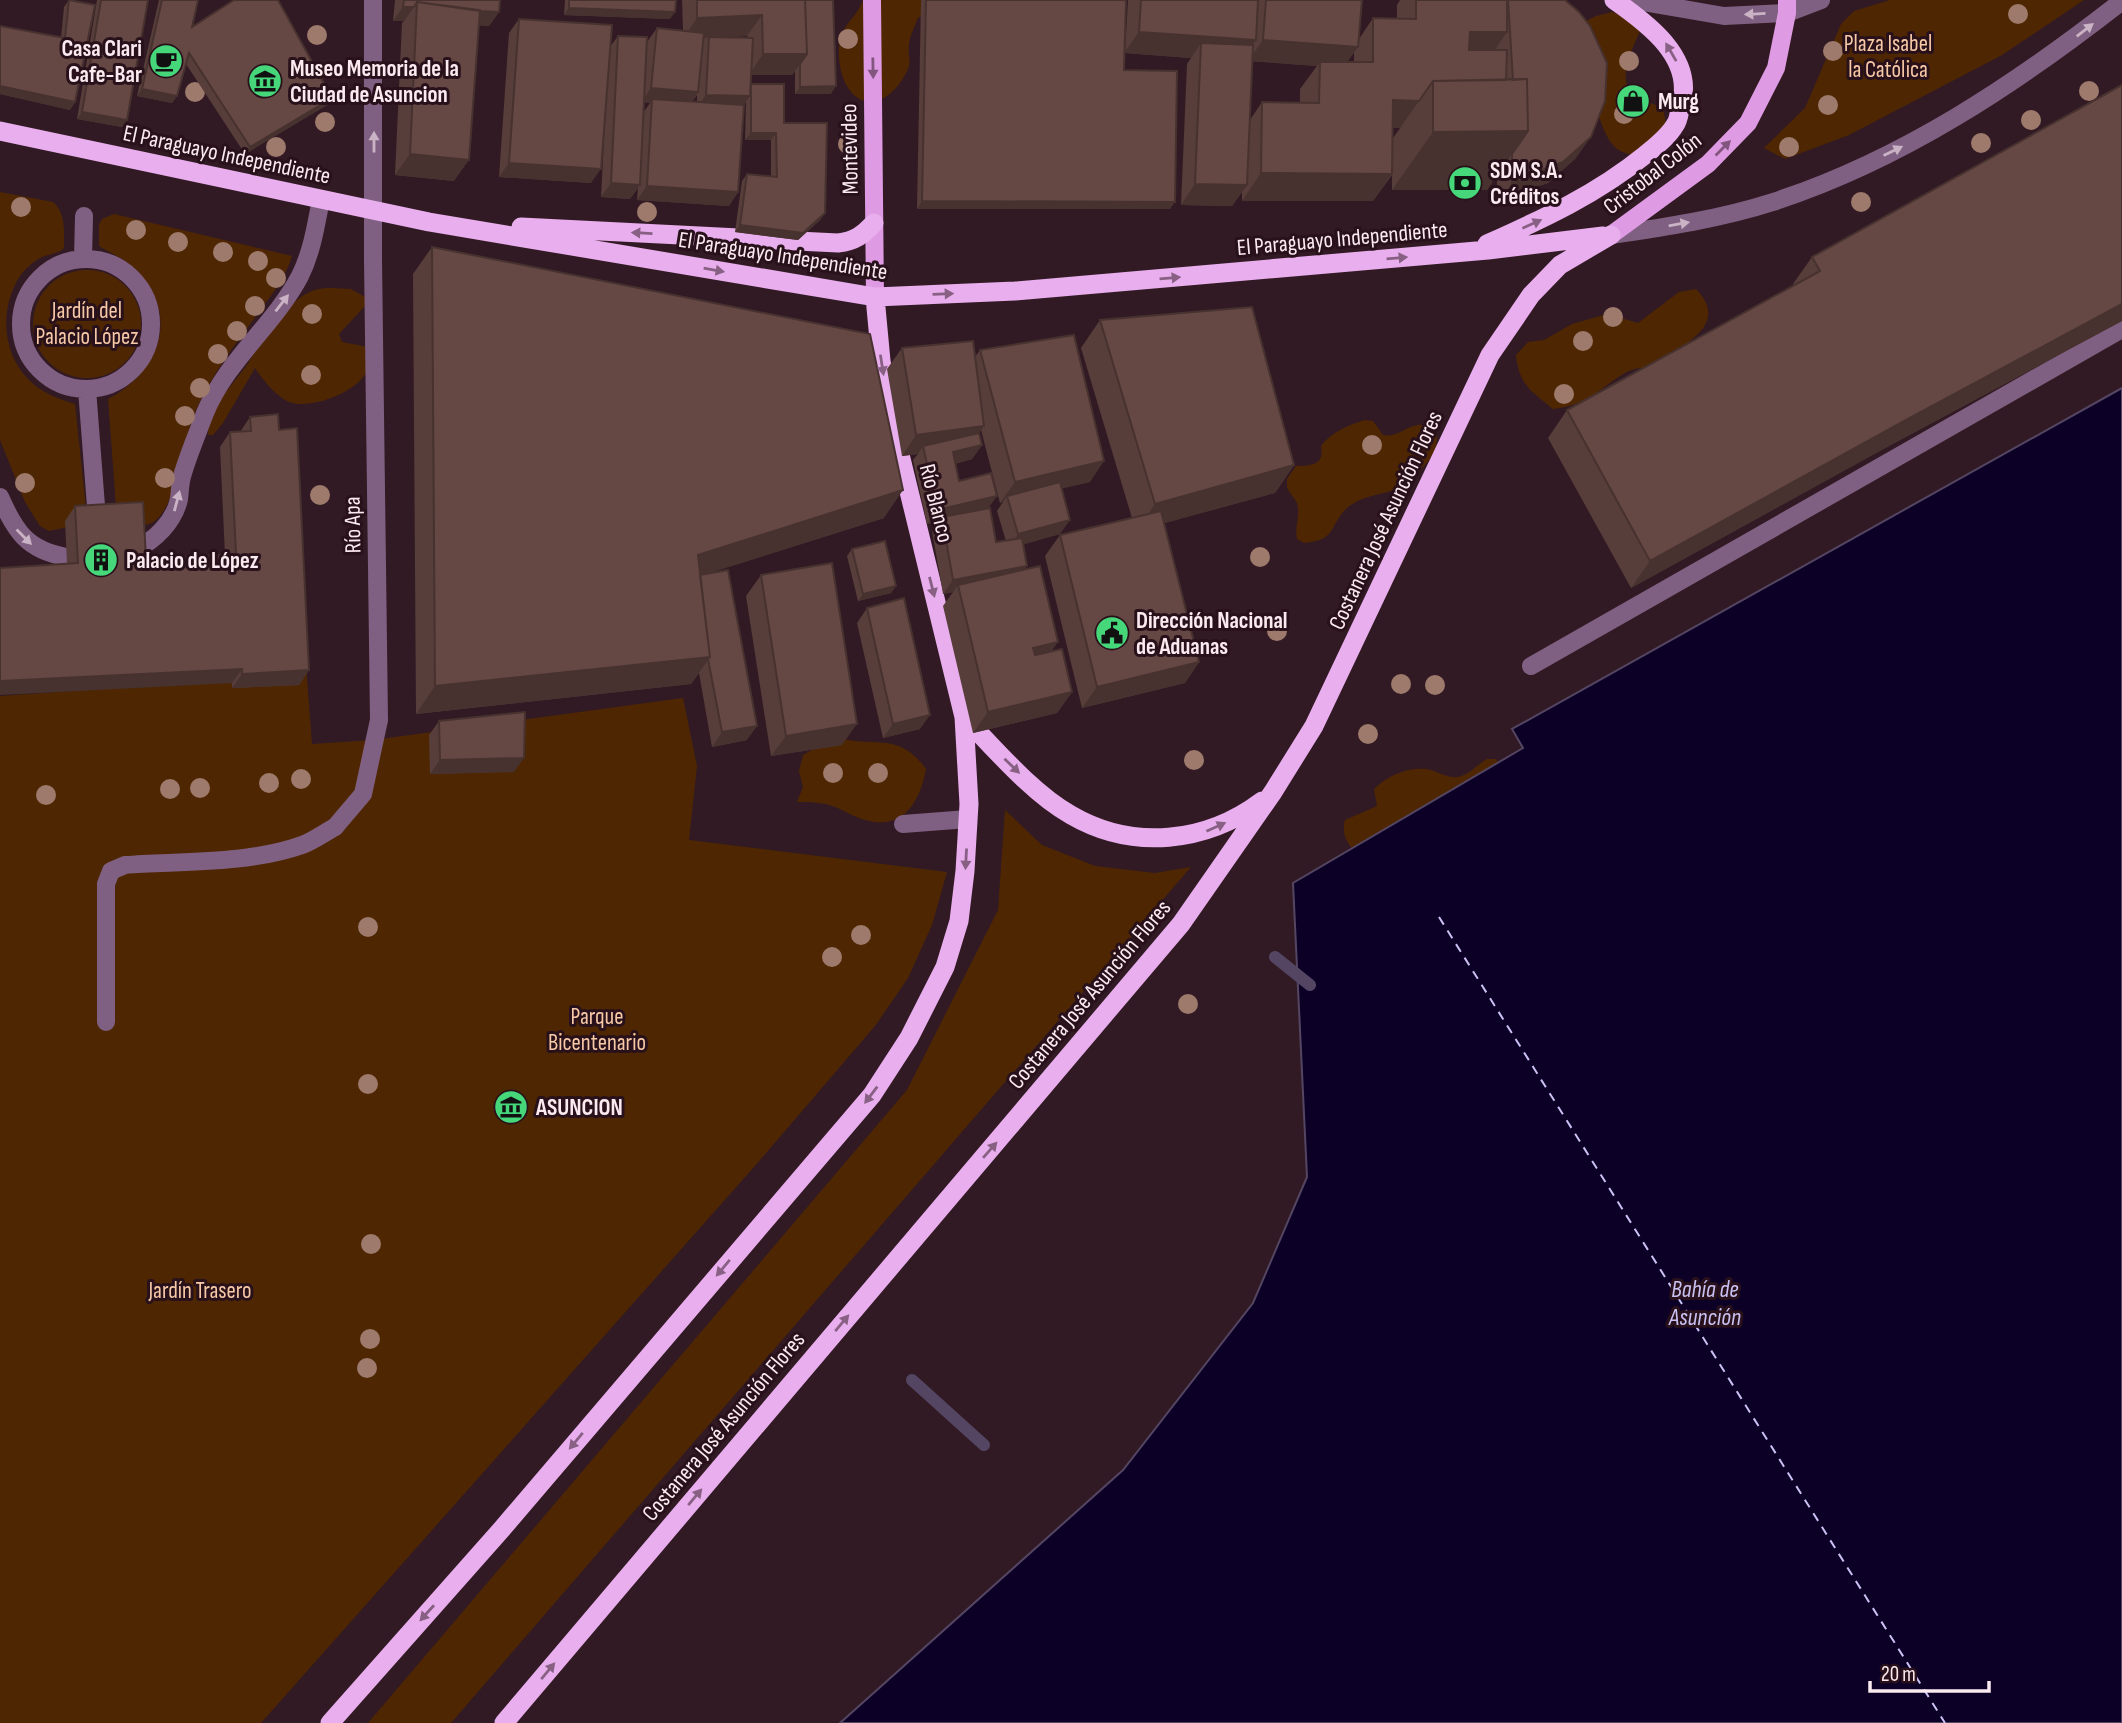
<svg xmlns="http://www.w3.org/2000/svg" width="2122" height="1723" font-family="'Sofia Sans Condensed',sans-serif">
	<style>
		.green { fill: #4e2702 }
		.water { fill: #0c0027; stroke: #544663; stroke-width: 2 }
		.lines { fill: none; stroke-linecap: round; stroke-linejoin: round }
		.stream { stroke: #544663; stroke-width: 12 }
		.ferry { stroke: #cac2f4; stroke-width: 2; stroke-dasharray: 9 7; stroke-linecap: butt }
		.service { stroke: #806082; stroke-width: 18 }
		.pedestrian { stroke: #806082; stroke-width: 18 }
		.minor { stroke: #806082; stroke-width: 18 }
		.tertiary { stroke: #806082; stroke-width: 18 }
		.primary { stroke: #de9be4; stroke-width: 18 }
		.trunk { stroke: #e8aeed; stroke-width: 19 }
		.tree { fill: #9e7a6c }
		.wall { fill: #573e3a; fill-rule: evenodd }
		.shaded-wall { fill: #473230 }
		.building { fill: #654844; stroke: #473230; stroke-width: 2 }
		.oneway { fill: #cab3c4 }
		.oneway2 { fill: #886084 }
		.oneway3 { fill: #83567f }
		.labels { text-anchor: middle; stroke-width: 6; stroke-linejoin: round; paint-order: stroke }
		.park-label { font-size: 23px; fill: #f7c9a7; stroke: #28111a }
		.poi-label { font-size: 23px; font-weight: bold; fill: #fbeaf0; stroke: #28111a; text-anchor: start }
		.street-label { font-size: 23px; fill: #fbeaf0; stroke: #28111a }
		.water-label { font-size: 24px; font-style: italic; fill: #cac2f4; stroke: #28111a }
	</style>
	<rect width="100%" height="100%" fill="#321a24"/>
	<path class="green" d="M863,0H932L925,14L918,18C915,26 910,35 909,44C907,62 915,60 902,80C870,126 836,92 839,47C841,23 856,20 863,0Z
		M1890,0H2084L2002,55L1849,135L1785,159L1764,148L1805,108L1841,24L1854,11Z
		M1612,12L1630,17L1641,29C1634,46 1616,76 1632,93C1639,100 1654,104 1663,108L1666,124L1635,156C1630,154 1623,153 1619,150C1594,135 1587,52 1582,23L1596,16Z
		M0,192L53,202C66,212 64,233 64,248C58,254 48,254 40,258C33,262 25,269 20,276C0,307 1,351 28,379C40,392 58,399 75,404L86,508L68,527L49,531L40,526L25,502L0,440Z
		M114,214L292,256C284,282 269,297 254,319C232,348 211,377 196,410C184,437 178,501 156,520C141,533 127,516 116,506L108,399C160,372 181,315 136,270C125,259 112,254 99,246V225L102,219Z
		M33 324a54 54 0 1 1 108 0a54 54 0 1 1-108 0Z
		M331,288L351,289L367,298L365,306L339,334L342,342L368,347C368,355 370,366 366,373C355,393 310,410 289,402C276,396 262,379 255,368L223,423L213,435H208C205,408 238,381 250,360C263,338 278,312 301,297C311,290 319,288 331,288Z
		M1696,289C1721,315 1704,332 1679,349C1672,354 1665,361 1657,365C1647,368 1634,367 1625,373C1595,391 1592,404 1553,409C1531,391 1519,385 1516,355L1528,342L1544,340L1572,324L1607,314L1638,323L1679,292Z
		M1365,420L1373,421L1383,435C1405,439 1416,410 1437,435L1436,452C1426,463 1415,479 1402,486C1384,496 1363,494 1347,508C1328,526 1338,540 1304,543L1297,539C1294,527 1301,515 1297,503C1294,498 1290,493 1287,488V479L1296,466C1311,466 1325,465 1321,446C1330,433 1350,424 1365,420Z
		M306,665L312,744L373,740L683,698L697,766L689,840L947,872L932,925L908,978L875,1026L754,1167L261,1723H0V696L293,676Z
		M835,737C874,749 898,730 926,769C920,802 903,831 865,820C854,817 845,811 835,807C822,802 810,802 797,802L803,787L799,771L803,755Z
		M1487,759H1496L1500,766L1411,816L1395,822L1391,830L1354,850C1345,841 1342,832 1345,820L1377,806L1374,789C1388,775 1411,765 1431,770C1440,773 1448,778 1458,777C1469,775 1478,764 1487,759Z
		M1005,810L1042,845L1095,866L1155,873L1191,867L451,1723H368L907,1090L998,910Z"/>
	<path class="water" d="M2122,388V1723H840L1123,1470L1253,1303L1307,1177L1293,883L1523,748L1512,729Z"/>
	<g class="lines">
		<path class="stream" d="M1275,957L1310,985
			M912,1380L984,1445"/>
		<path class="ferry" d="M1439,917L1945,1723"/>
		<path class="service" d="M0,497C15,531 27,550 66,557
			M135,550C155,540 174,522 179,499C180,491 180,481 183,473C189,453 198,432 205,413C227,360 274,325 300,276C312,252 316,225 321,199
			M1531,666L2122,329
			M903,824L968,819
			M106,1022V884L111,871L125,865C181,861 249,864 302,845C313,841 324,833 335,827"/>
		<path class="pedestrian" d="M21 324a65 65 0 1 1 130 0a65 65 0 1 1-130 0Z
			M83,259L84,216
			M87,389L97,519"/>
		<path class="minor" d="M1631,0L1724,16L1787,13
			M335,827L363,794L379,720L373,260V0"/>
		<path class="tertiary" d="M1787,13L1821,0
			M1611,235C1666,227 1720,219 1773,202C1902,160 2016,84 2122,1"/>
		<path class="primary" d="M872,0L875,297
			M1611,235L1708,164L1748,123L1776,68L1787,13V0"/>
		<path class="trunk" d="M0,131L429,222L875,297L1015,291L1488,250L1603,236
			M521,227L838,243C855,241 863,235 874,223
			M1487,244C1543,219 1597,194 1645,155C1655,147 1668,137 1675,125C1679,120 1679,112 1681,105C1695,58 1647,23 1614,0
			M964,717C995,749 1032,793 1071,815C1133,851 1206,843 1262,801
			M330,1723L501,1530L872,1095L909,1038L945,967L959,921L965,871L969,804L964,717L895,434L881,361L875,297
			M504,1723L1181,924L1273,792L1314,726L1490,355L1531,295L1560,265L1611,235"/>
	</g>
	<g class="tree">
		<circle cx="2018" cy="14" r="10"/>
		<circle cx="317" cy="35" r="10"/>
		<circle cx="848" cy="39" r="10"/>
		<circle cx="1833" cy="51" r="10"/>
		<circle cx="1629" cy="61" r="10"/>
		<circle cx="2089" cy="91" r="10"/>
		<circle cx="195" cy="92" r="10"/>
		<circle cx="1828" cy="105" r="10"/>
		<circle cx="1624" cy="114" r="10"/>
		<circle cx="2031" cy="120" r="10"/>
		<circle cx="325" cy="122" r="10"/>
		<circle cx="1981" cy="143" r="10"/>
		<circle cx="848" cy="144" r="10"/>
		<circle cx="276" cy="147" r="10"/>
		<circle cx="1789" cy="147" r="10"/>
		<circle cx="1861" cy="202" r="10"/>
		<circle cx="21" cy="207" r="10"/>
		<circle cx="647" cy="212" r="10"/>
		<circle cx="136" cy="230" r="10"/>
		<circle cx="178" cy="242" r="10"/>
		<circle cx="223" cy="252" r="10"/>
		<circle cx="258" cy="261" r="10"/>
		<circle cx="276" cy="278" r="10"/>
		<circle cx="255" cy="306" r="10"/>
		<circle cx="312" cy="314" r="10"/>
		<circle cx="1613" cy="317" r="10"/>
		<circle cx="237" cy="331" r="10"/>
		<circle cx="1583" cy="341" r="10"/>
		<circle cx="218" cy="354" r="10"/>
		<circle cx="311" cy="375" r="10"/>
		<circle cx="200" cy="388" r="10"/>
		<circle cx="1564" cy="394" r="10"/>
		<circle cx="185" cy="416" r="10"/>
		<circle cx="1372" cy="445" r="10"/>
		<circle cx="165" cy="478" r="10"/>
		<circle cx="25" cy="483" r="10"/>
		<circle cx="320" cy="495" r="10"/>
		<circle cx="1260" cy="557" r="10"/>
		<circle cx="1277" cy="631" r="10"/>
		<circle cx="1401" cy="684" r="10"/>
		<circle cx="1435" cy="685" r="10"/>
		<circle cx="1368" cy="734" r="10"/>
		<circle cx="1194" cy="760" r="10"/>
		<circle cx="833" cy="773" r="10"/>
		<circle cx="878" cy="773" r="10"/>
		<circle cx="301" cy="779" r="10"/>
		<circle cx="269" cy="783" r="10"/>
		<circle cx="200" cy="788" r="10"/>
		<circle cx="170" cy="789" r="10"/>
		<circle cx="46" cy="795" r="10"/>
		<circle cx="368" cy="927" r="10"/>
		<circle cx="861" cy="935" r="10"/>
		<circle cx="832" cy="957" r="10"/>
		<circle cx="1188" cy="1004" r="10"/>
		<circle cx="368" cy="1084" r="10"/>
		<circle cx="371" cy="1244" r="10"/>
		<circle cx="370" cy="1339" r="10"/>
		<circle cx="367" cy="1368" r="10"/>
	</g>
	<path class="wall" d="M69,0L75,102L70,110L0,94V26L61,38L64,7Z
		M97,0H148L127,120L122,127L77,119Z
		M159,0H198L192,27L332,98L327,105L245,154L186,64L177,96L172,103L137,96Z
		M395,0H500L499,12L489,26L479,25L454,181L395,175L402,23L404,21H393Z
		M565,0H676L670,19L564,15Z
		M682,0H833L831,94H795V71L792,75H751V84L784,123L825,213L820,220L798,240L735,232L742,181L747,174L771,176V140H745L746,102L744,105L738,192L729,206L637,200L638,188L630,199L601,197L605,120L591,183L499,177L509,33L519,19L610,47L618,36L647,42L657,28L683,30ZM747,36L748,38L723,37ZM697,95V102H692ZM644,102L650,103L643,113Z
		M921,0H1126L1125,52L1128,0H1362L1359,39L1373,18L1397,19V5L1400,0H1565L1576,158L1548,183L1533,188L1518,198L1497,204V175L1487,190H1392V175L1373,201H1242V192L1232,206L1181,205L1187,64L1191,58L1125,53L1124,70L1170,209H917ZM1354,52V62H1347ZM1252,61L1317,66L1300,89V103L1262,102L1250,120ZM1393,128H1400L1393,138Z
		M2122,85V321L1887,447L1631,588L1548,438L1567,410L1794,286L1793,284L1812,257Z
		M432,247L884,518L705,574L747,740L712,747L699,673L691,684L416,714L413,274Z
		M1100,320L1294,465L1275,493L1164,523L1199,662L1185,683L1082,708L1045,556L1060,535L1132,518L1081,348Z
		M902,348L975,357L980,350L1090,482L1062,488L1060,534L1023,544L1024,570L1051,651L1072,692L1057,713L973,733L943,606L953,592L943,594L932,531L939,521L927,524L913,460L918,454L902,456L887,369ZM981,430L1000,503L1003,502L997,511L1006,541L996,542L988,509L959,481L955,464L972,459L982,445L979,433Z
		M250,417L279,430L309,670L299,685L232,688V683L67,564L65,521L75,506L146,559L225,555L220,447L230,432H240Z
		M852,549L896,586L891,593L858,601L847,556Z
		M761,575L842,745L771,756L746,596Z
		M867,608L920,729L883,738L857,623Z
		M439,721L514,772L430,774L429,735Z"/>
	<path class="shaded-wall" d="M403,7H414L404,21H393Z
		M417,7L499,12L489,26L416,22Z
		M569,8L675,12L670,19L564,15Z
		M762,15L747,36L683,39L697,18Z
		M1139,32L1256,40L1241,61L1201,43L1191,58L1124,53Z
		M1470,32H1507L1488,60L1451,59Z
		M1263,40L1358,47L1343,68L1320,62L1317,66L1248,61Z
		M763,54H807L792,75H749Z
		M0,86L75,102L70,110L0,94Z
		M836,86L831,94H795L800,87Z
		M651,88L698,92L689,107L652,99L650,103L641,102Z
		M142,89L177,96L172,103L137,96Z
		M706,95L750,96L740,110L696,109Z
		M332,98L327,105L245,154L250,147Z
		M1393,100L1419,101L1400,128H1374Z
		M82,112L127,120L122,127L77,119Z
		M1528,131L1487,190H1392L1433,132Z
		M751,133H776L771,140H745Z
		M1591,137L1576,158L1548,183L1533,188L1518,198L1497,204L1512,183Z
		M410,154L469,160L454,181L395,175Z
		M509,163L601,169L591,183L499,177Z
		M1261,173L1392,174L1373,201H1242Z
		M611,183L640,185L630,199L601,197Z
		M1195,184L1247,185L1232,206L1181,205Z
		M647,186L738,192L729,206L637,200Z
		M922,201L1175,202L1170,209H917Z
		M825,213L820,220L798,240L735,232L740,225Z
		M2122,304V321L1887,447L1631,588L1650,561L1906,420Z
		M984,426L969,447L923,446L918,454L902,456L916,435Z
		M982,445L972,459L943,467L953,452Z
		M1104,461L1090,482L1008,501L1007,496L1003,502L1000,503L1015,482Z
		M1294,465L1275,493L1136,531L1155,504Z
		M903,490L884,518L694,578L698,555Z
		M997,496L987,510L942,517L939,521L927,524L937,510Z
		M1070,520L1060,534L1008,549L1018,534Z
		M1027,566L1017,581L958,585L953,592L943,594L953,580Z
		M896,586L891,593L858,601L863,594Z
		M1058,642L1043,663L1019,669L1033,648Z
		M710,657L691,684L416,714L435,686Z
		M1199,662L1185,683L1082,708L1097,687Z
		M242,669L232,683L0,695V681Z
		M309,670L299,685L232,688L242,674Z
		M1072,692L1057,713L973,733L988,712Z
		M930,715L920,729L883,738L893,724Z
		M857,724L842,745L771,756L786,736Z
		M757,726L747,740L712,747L722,732Z
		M524,758L514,772L430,774L440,760Z"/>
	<path class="building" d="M69,0L95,5L75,102L0,86V26L65,38Z
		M101,0H148L127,120L82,112Z
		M162,0H198L192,27L234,0H278L332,98L250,147L189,53L177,96L142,89Z
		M404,0H500L499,12L480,11L417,2L414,7H403Z
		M569,0H676L675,12L569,8Z
		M697,0H805L807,54H763L762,15L697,18Z
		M805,0H833L836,86L800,87V64L807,54Z
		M926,0H1126L1124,70L1177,71L1175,202L922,201Z
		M1141,0H1258L1256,40L1139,32Z
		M1266,0H1362L1358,47L1263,40Z
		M1416,0H1507V32H1470L1469,50H1507L1506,80L1433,81L1419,101L1393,100L1392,174L1261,173L1262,102L1319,103L1320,62H1373V18L1416,19Z
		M1508,0H1565L1579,12L1590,26L1607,63L1605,101L1591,137L1563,162L1548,167L1532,177L1512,183V154L1528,131L1527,79L1513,80Z
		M417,2L480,10L469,160L410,154Z
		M519,19L612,25L601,169L509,163Z
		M657,28L704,33L698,92L651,88Z
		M618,36L647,37L640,185L611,183Z
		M709,37L753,38L750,96L706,95Z
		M1201,43L1253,45L1247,185L1195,184Z
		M1527,79L1528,131L1433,132V81Z
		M751,84H784V123H827L825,213L803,233L740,225L747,174L777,177L776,133H751Z
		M2122,85V304L1906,420L1650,561L1567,410L1820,271L1812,257Z
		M652,99L744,105L738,192L647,186Z
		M432,247L870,334L903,490L698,555L710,657L435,686Z
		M1252,307L1294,465L1155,504L1100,320Z
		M1074,335L1104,461L1015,482L980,350Z
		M973,341L984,426L916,435L902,348Z
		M278,414L279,430L297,428L309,670L242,674V669L0,681V568L78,563L75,506L143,502L146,559L236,554L230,432L251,431L250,417Z
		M979,433L982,445L953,452L959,481L991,473L997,496L937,510L923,446Z
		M1060,482L1070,520L1018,534L1007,496Z
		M990,508L996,542L1022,538L1027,566L953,580L942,517Z
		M1161,511L1199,662L1097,687L1060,535Z
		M885,541L896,586L863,594L852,549Z
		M832,563L857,724L786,736L761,575Z
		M1040,566L1058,642L1033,648L1035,655L1062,649L1072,692L988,712L958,585Z
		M728,570L757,726L722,732L708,659L710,657L700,575Z
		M904,598L930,715L893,724L867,608Z
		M525,712L524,758L440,760L439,721Z"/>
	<defs><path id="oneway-solid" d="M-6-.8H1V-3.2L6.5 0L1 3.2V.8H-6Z" transform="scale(1.75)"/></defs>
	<g class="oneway">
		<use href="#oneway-solid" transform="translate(1755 14) rotate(177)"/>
		<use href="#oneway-solid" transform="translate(2085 30) rotate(-38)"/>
		<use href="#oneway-solid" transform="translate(374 142) rotate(-90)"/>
		<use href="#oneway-solid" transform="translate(1893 151) rotate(-26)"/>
		<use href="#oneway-solid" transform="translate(1679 224) rotate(-10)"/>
		<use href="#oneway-solid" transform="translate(282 303) rotate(-52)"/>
		<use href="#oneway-solid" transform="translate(177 501) rotate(-75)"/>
		<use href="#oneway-solid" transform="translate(24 537) rotate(45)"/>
	</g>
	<g class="oneway2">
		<use href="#oneway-solid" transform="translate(1671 52) rotate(-120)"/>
		<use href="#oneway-solid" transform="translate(1532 224) rotate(-24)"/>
		<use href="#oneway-solid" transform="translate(642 233) rotate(-177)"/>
		<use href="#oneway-solid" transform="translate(1397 258) rotate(-5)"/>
		<use href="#oneway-solid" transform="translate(714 270) rotate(10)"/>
		<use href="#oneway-solid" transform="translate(1170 278) rotate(-5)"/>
		<use href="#oneway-solid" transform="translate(943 294) rotate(-2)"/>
		<use href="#oneway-solid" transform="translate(882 365) rotate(81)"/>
		<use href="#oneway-solid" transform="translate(932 587) rotate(76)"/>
		<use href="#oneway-solid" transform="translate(1012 766) rotate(44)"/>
		<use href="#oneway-solid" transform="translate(1216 827) rotate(-24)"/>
		<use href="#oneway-solid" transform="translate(966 859) rotate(93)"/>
		<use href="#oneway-solid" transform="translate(871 1095) rotate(127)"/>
		<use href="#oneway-solid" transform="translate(990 1150) rotate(-49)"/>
		<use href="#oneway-solid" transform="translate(723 1268) rotate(130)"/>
		<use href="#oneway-solid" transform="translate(842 1323) rotate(-50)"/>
		<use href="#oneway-solid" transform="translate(576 1441) rotate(130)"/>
		<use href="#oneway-solid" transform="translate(695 1497) rotate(-50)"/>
		<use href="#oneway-solid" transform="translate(427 1613) rotate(132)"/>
		<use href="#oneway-solid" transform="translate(548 1671) rotate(-50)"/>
	</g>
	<g class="oneway3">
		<use href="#oneway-solid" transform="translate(873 68) rotate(89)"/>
		<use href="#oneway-solid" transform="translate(1723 148) rotate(-45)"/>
	</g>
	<defs>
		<g id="cafe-disc" transform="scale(1.75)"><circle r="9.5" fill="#46d77a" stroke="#28111a"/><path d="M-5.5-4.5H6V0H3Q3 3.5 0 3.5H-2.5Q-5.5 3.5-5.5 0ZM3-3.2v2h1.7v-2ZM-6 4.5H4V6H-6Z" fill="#111"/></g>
		<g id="museum-disc" transform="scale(1.75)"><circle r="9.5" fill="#46d77a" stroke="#28111a"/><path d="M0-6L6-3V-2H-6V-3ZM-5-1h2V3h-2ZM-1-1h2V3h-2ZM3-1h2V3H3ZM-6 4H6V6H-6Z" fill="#111"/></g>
		<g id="shop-disc" transform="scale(1.75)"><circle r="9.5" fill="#46d77a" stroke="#28111a"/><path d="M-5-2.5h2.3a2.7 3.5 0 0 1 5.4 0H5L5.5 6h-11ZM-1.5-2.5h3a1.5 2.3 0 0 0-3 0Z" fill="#111"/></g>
		<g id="bank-disc" transform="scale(1.75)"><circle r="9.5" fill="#46d77a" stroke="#28111a"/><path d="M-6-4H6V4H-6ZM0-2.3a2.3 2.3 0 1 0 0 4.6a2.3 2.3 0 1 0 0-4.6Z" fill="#111"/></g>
		<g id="building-disc" transform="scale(1.75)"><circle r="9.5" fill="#46d77a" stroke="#28111a"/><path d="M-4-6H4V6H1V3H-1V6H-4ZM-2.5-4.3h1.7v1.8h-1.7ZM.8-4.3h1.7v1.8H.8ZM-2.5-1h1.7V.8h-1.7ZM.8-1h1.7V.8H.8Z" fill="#111"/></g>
		<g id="civic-disc" transform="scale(1.75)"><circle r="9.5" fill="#46d77a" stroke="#28111a"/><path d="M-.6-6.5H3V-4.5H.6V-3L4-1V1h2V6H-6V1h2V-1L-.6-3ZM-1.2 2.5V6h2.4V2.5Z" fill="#111"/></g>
	</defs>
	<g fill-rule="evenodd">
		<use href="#cafe-disc" x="166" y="61"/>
		<use href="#museum-disc" x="265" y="81"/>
		<use href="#shop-disc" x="1633" y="101"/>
		<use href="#bank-disc" x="1465" y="183"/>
		<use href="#building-disc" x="101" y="560"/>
		<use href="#civic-disc" x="1112" y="633"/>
		<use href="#museum-disc" x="511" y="1107"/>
	</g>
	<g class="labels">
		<g class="park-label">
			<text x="1888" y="51">Plaza Isabel<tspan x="1888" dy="26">la Católica</tspan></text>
			<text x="87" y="318">Jardín del<tspan x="87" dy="26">Palacio López</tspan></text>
			<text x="597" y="1024">Parque<tspan x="597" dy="26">Bicentenario</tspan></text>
			<text x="200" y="1298">Jardín Trasero</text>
		</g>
		<g class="poi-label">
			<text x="142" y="56" text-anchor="end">Casa Clari<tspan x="142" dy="26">Cafe-Bar</tspan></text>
			<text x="290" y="76">Museo Memoria de la<tspan x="290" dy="26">Ciudad de Asuncion</tspan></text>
			<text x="1658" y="109">Murg</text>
			<text x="1490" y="178">SDM S.A.<tspan x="1490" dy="26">Créditos</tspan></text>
			<text x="126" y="568">Palacio de López</text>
			<text x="1136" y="628">Dirección Nacional<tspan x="1136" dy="26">de Aduanas</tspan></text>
			<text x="536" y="1115">ASUNCION</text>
		</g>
		<g class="street-label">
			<text transform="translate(849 149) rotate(-91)" y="8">Montevideo</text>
			<text transform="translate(227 154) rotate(12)" y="8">El Paraguayo Independiente</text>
			<text transform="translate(1652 173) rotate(-38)" y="8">Cristobal Colón</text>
			<text transform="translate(1342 238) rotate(-5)" y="8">El Paraguayo Independiente</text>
			<text transform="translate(783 255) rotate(9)" y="8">El Paraguayo Independiente</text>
			<text transform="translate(937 503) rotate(76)" y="8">Río Blanco</text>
			<text transform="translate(1385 520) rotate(-65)" y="8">Costanera José Asunción Flores</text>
			<text transform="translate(352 525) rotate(-91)" y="8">Río Apa</text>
			<text transform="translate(1089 994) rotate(-50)" y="8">Costanera José Asunción Flores</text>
			<text transform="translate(723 1426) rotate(-50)" y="8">Costanera José Asunción Flores</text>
		</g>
		<g class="water-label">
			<text x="1705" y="1297">Bahía de<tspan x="1705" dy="28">Asunción</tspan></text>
		</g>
	</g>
	<path d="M1870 1681v10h119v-10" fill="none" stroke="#fbeaf0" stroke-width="3.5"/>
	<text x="1881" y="1681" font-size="21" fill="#fbeaf0" stroke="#28111a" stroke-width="5" paint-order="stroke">20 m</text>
</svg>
